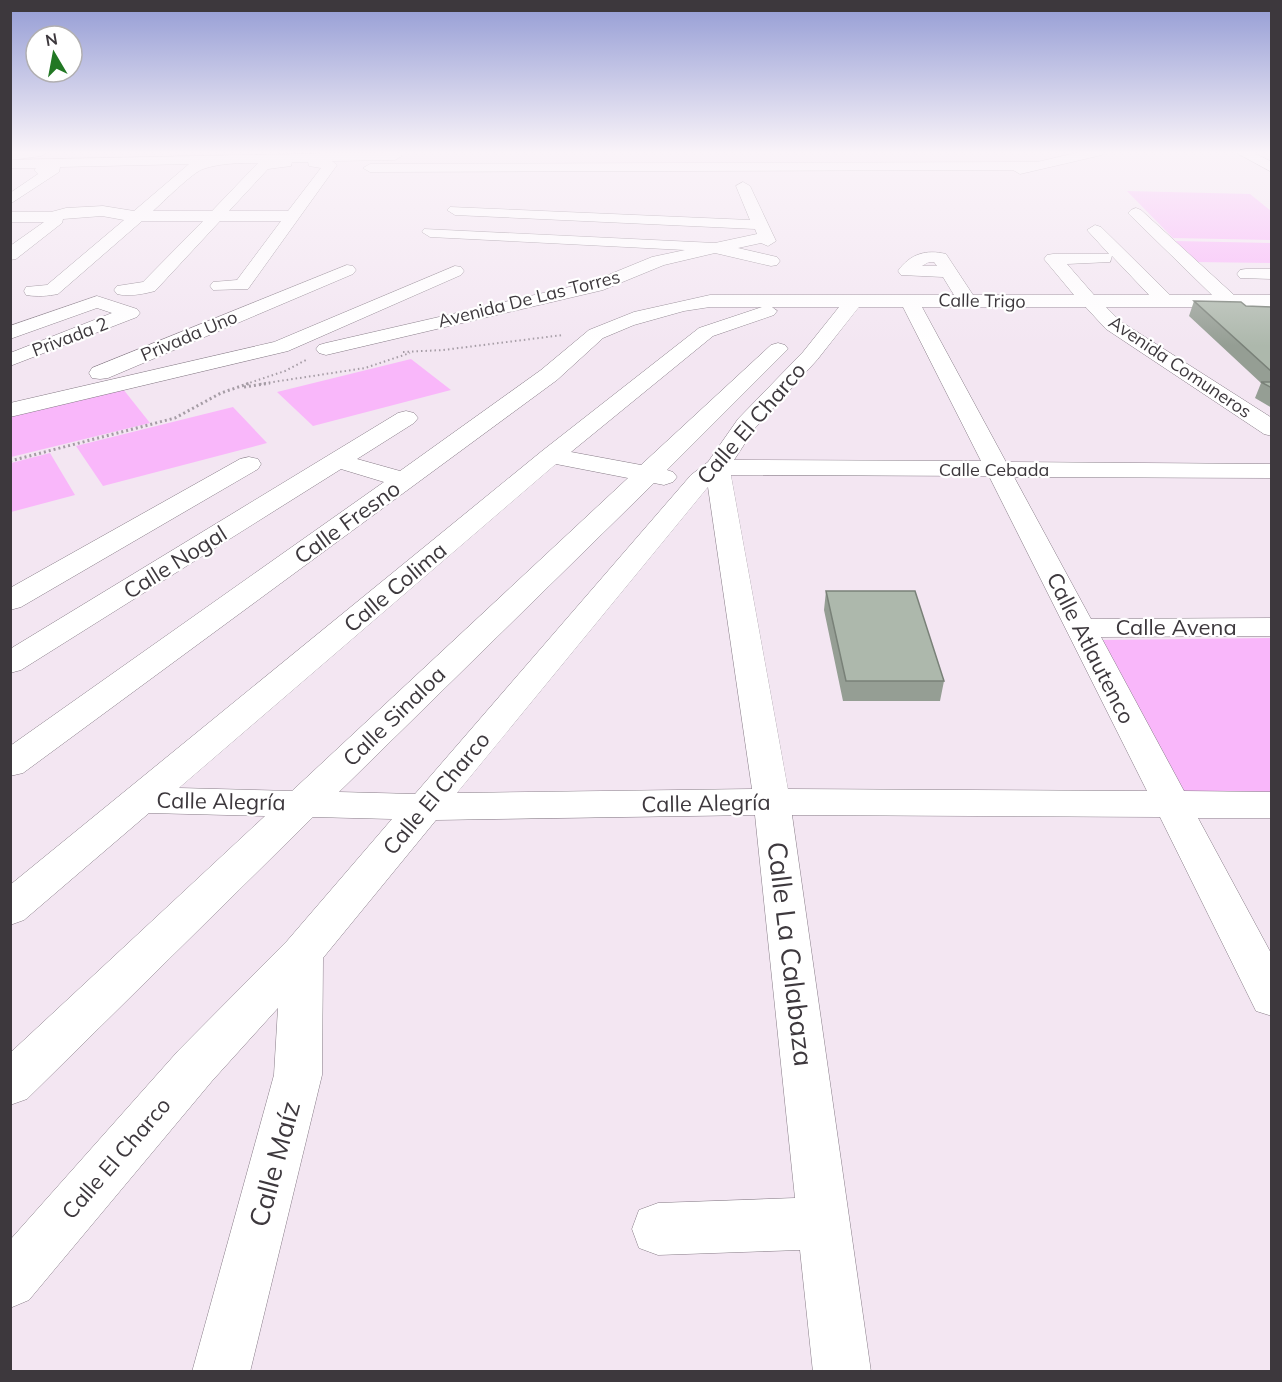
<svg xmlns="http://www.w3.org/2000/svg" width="1282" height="1382" font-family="Mulish,sans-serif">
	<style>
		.green { fill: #f9b7fa }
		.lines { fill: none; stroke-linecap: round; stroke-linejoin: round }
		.minor-casing { stroke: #877c87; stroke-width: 1 }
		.major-casing { stroke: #877c87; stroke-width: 1 }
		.highway-casing { stroke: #877c87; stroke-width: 1 }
		.path-far1 { stroke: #a59ca5; stroke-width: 2; stroke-dasharray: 1.5 3; stroke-linecap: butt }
		.path { stroke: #a59ca5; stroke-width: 3; stroke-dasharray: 2 3; stroke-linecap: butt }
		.minor { fill: #fff; fill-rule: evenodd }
		.major { fill: #fff; fill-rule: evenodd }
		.highway { fill: #fff; fill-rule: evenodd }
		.wall { fill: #959e94 }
		.building { fill: #adb8ac; stroke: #798178; stroke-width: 1.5 }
		.labels { text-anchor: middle; stroke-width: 4.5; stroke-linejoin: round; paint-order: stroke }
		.far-street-label { font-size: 18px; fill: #3d383d; stroke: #fff }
		.street-label { font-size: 22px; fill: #3d383d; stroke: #fff }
		.near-street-label { font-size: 27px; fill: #3d383d; stroke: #fff }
	</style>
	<rect width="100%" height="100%" fill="#f3e6f2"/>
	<path class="green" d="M1127,191L1250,194L1271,211V240L1173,238Z
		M1175,241L1271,243V263L1196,262Z
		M411,359L451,390L313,426L277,392Z
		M123,389L150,423L11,457L10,415Z
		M233,407L267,443L103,486L76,446Z
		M50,453L75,495L11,512V463Z
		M1271,638V793H1184L1102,640Z"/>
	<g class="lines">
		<g class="minor-casing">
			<path id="minor" d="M392,152L400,153L402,156L395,160L332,161L337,165L248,289L213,290L210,286L213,282L237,280L281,221H220L155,291C144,294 128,297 117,294L114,290L117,286L143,282L203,221H142L58,294C48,296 37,297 26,295L24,291L26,287L47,285L124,220L102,216L63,219L62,223L16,259L10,260V246L44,222H10V212H51L66,208L103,206L134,211L189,164L60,167L59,172L10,204V193L38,174L34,170L36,168H10V160ZM292,162H308L309,166L321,168L288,211H229L268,169L291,166ZM258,163L212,211H153C162,203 193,172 203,169C221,163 239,163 258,163Z
				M1080,152H1104L1102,155L1020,174L1013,170L370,172L363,168L370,164L1037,162Z
				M1235,152H1252L1272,162V172Z
				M743,182L750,186L776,241L768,246L761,243L738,248L777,257L780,261L777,265L771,266L715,253L664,265L603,290L326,355L319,353L316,349L319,345L326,343L591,282L652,257L685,250L430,237L422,232L424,229L715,243L757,234L755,229L455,215L447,210L450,207L750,220L736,186Z
				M1136,208L1141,210L1234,295H1272V307H922L1006,462L1272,464V478L1014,477L1091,619L1272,618V636L1101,637L1184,791L1272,792V818H1198L1272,955V1016L1256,1011L1160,817L792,815L871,1372H813L800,1250L658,1255L639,1248L632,1229L639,1210L658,1203L795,1198L755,815L436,820L323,958L322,1075L250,1372H192L274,1075L278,1008L212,1081L29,1300L10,1308V1240L178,1051L287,941L392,819L313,817L27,1099L10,1105V1053L265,816L149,813L24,920L10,925V885L542,451L699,328L762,307H710L684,311L634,325L603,338L557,380L23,773L10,776V746L384,482L341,469L21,670L10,673V649L398,413L406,411L414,413L418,418L414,423L357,459L400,471L541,370L589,330L634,312L710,295H954L943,277L901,275L898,271C910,254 926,249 946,254L973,295H1074L1044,259L1047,255L1053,254H1109L1087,230L1095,225L1101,227L1170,295H1212L1131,216L1128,213L1131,210ZM1112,256L1149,295H1094L1067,264L1110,262ZM929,262H934L937,266H922ZM772,307H839L803,352L738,419L708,462L691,475L415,794L339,792L654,483L664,485L673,482L677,477L673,472L667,470L788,349L785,345L778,343L771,345L641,465L571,452L713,336L774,315L777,311ZM859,307H903L981,461L734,460L755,428L817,360ZM556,464L628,478L292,791L179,788ZM731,475L989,476L1147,791L788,789ZM708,487L752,789L457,793Z
				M347,265L353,266L356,270L353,274L108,378L100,379L92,378L89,373L92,368Z
				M455,266L461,267L464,271L461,275L288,351L10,417V403L274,342Z
				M1246,269H1272V279L1240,278L1237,274L1240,270Z
				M97,296L137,309L140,313L137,317L10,366V353L112,313L97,308L10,339V326Z
				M249,457L258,459L261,464L258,469L21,607L10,610V588L240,459Z"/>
		</g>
		<g class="major-casing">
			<path id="major" d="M1090,296L1097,298L1120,321L1272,418V436L1264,434L1106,329L1081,302L1083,298Z"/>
		</g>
		<g class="highway-casing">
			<path id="highway" d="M10,152H48L41,156L10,160Z"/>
		</g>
		<path class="path-far1" d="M403,352L443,350L563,335
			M246,384L285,371L306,360
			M260,384L365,368L410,353"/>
		<path class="path" d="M244,387L270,383
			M10,461L175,418L221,393L250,383"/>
		<use href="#minor" class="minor"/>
		<use href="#major" class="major"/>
		<use href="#highway" class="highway"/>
	</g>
	<path class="wall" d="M1194,301L1246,306L1272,307V408L1255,398L1261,383L1189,316Z
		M826,591L944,681L940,701H843L824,610Z"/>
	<path class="building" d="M1194,301L1241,302L1246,306L1272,307V372Z
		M1261,382H1272V388Z
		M826,591H915L944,681H846Z"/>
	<linearGradient id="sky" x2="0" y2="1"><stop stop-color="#939bd4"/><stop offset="0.44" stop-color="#faf4f9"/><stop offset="1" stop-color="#faf4f9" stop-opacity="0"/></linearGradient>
	<rect width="1282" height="346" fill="url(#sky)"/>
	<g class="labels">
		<g class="far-street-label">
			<text transform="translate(529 299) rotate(-14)" y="6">Avenida De Las Torres</text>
			<text transform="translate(982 301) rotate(1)" y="6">Calle Trigo</text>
			<text transform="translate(189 336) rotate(-23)" y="6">Privada Uno</text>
			<text transform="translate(70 337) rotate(-21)" y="6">Privada 2</text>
			<text transform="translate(1180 367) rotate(34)" y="6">Avenida Comuneros</text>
			<text x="994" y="476">Calle Cebada</text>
		</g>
		<g class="street-label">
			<text transform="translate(751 423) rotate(-49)" y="8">Calle El Charco</text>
			<text transform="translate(347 522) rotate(-36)" y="8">Calle Fresno</text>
			<text transform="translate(175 562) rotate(-32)" y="8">Calle Nogal</text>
			<text transform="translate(395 587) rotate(-40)" y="8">Calle Colima</text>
			<text x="1176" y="635">Calle Avena</text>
			<text transform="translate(1091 648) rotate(63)" y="8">Calle Atlautenco</text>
			<text transform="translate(394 716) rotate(-44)" y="8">Calle Sinaloa</text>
			<text transform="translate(436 793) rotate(-50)" y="8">Calle El Charco</text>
			<text transform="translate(221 801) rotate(1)" y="8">Calle Alegría</text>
			<text transform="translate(706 803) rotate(-1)" y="8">Calle Alegría</text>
			<text transform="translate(116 1158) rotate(-49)" y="8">Calle El Charco</text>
		</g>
		<g class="near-street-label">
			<text transform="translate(790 954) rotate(83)" y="9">Calle La Calabaza</text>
			<text transform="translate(275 1164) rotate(-75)" y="9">Calle Maíz</text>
		</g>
	</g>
	<rect width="1282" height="1382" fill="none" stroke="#3d383d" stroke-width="24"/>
	<g transform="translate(54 54) rotate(350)"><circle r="28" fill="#ffffff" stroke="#b1afb1" stroke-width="1.5"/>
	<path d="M0-4.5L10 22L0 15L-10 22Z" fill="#227824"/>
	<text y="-9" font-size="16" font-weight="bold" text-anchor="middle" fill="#3d383d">N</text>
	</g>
</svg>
